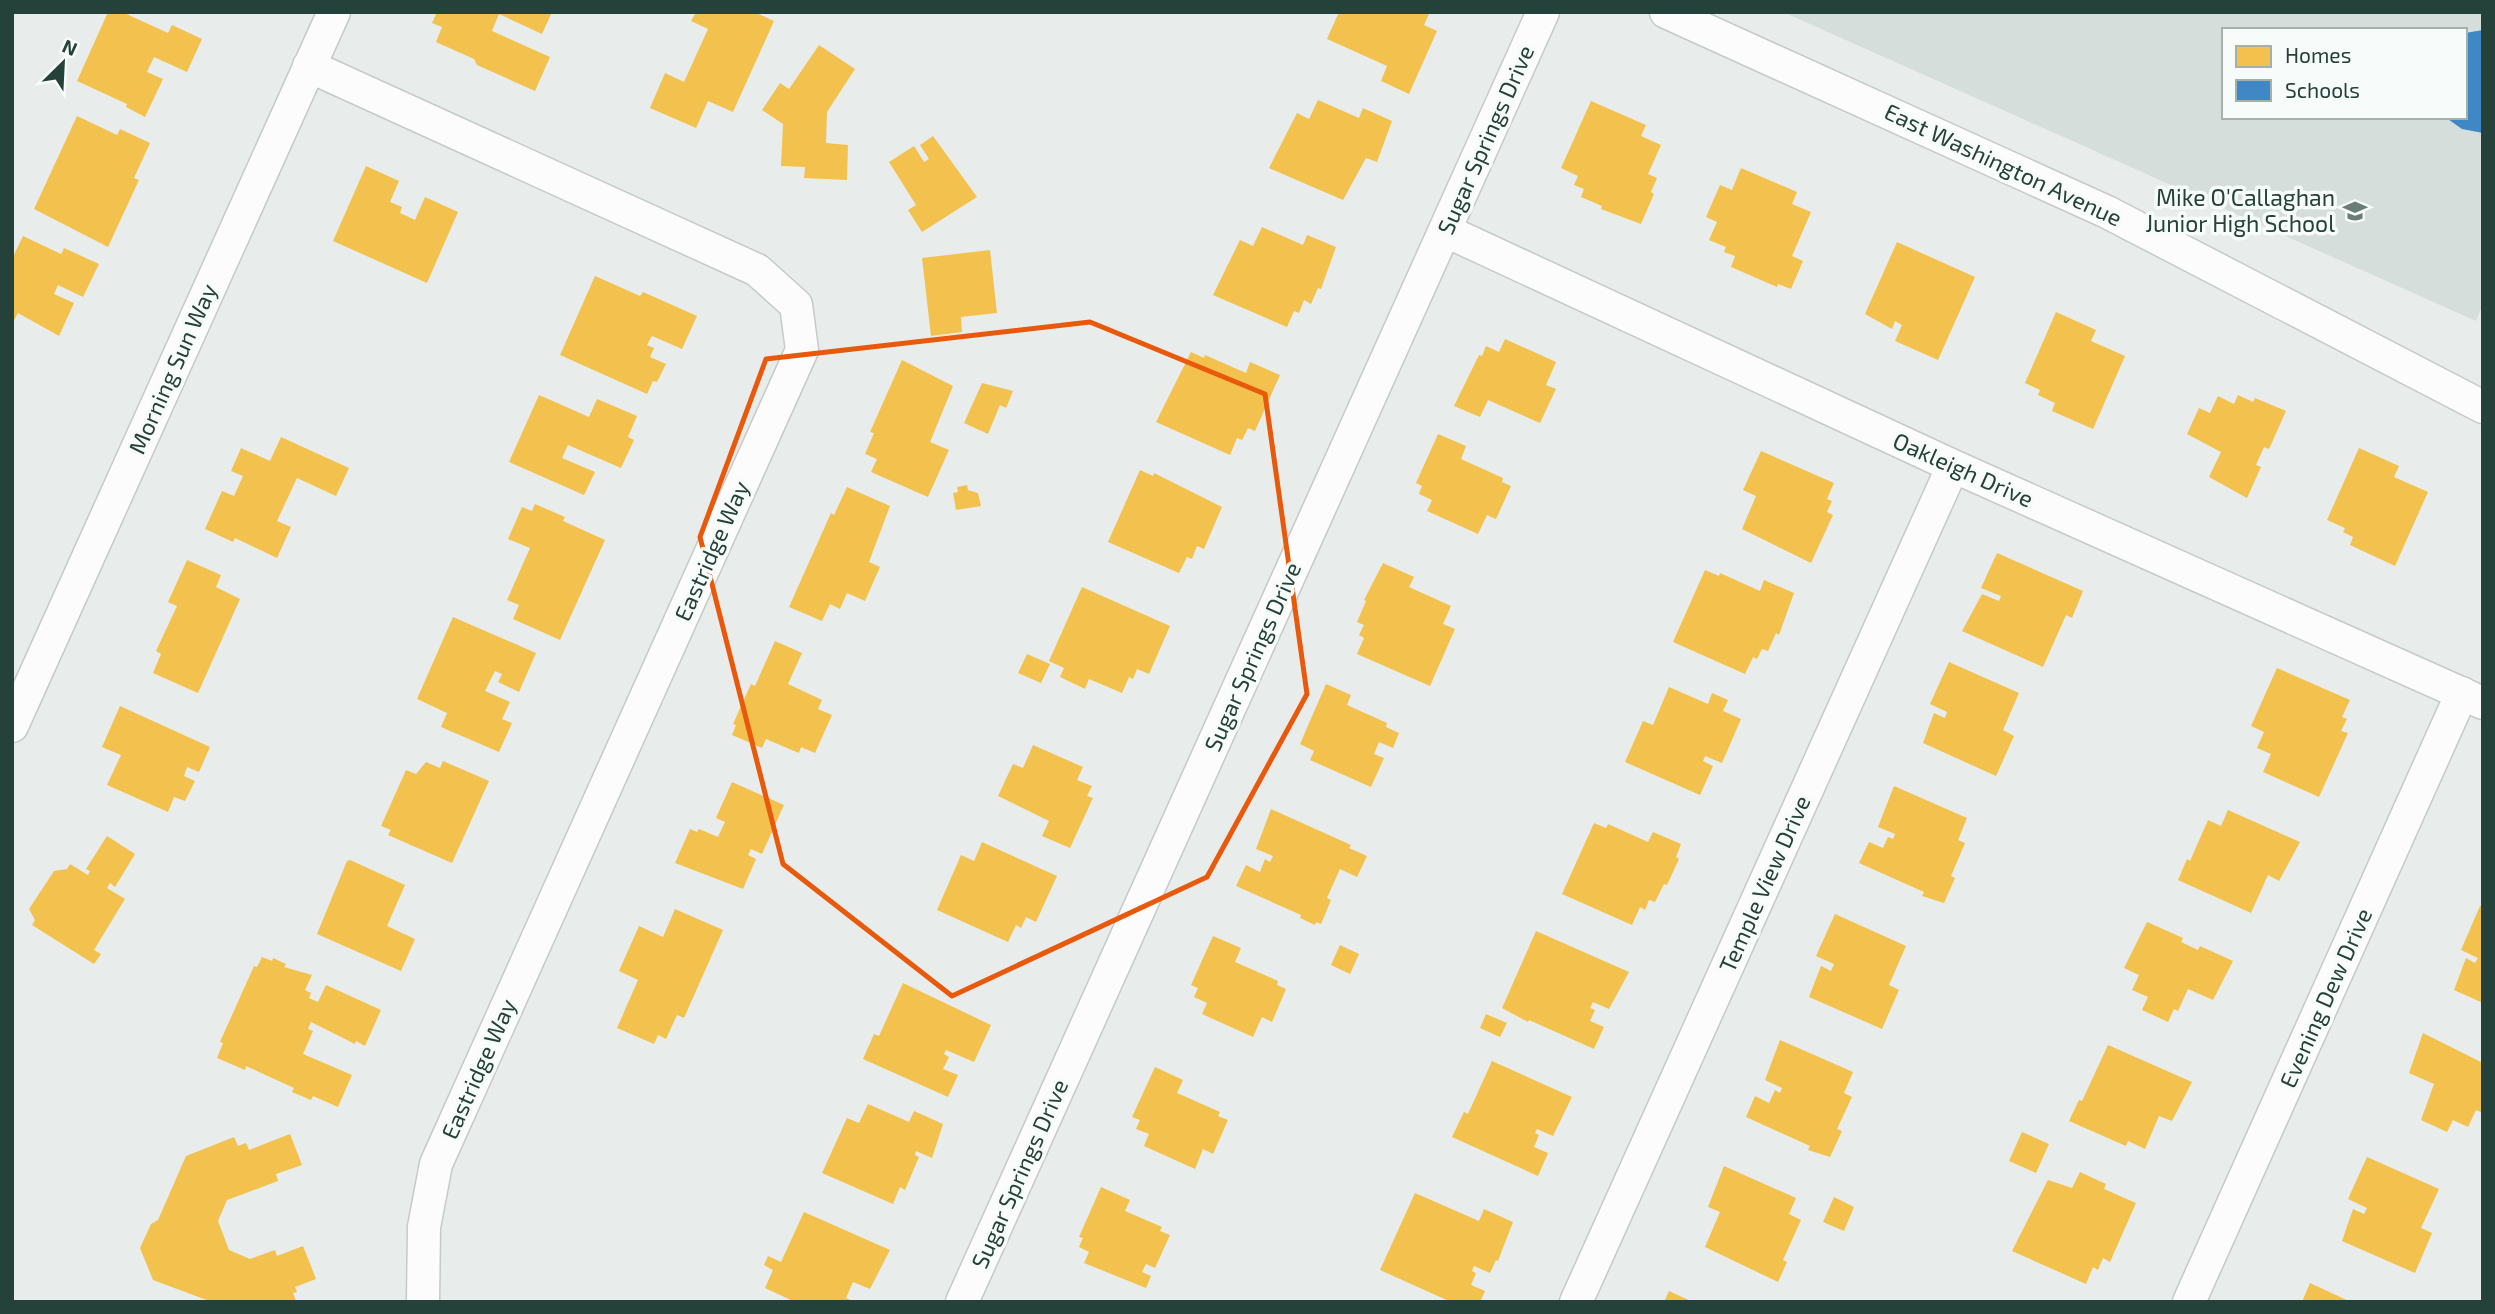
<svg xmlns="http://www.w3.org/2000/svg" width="2495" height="1314" font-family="'Exo 2',sans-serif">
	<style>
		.built { fill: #d6dedb; fill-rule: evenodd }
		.homes { fill: #f2c14e }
		.schools { fill: #3f88c5 }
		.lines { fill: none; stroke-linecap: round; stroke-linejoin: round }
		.minor-casing { stroke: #c5cac8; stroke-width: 35 }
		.minor { stroke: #fcfcfc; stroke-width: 32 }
		.marked { fill: none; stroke: #e8590c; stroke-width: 5; stroke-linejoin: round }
		.labels { text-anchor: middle; stroke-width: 7; stroke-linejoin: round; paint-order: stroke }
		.street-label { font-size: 23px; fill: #24423a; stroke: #f7fbf9 }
		.poi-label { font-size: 23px; fill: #24423a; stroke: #f7fbf9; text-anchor: end }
	</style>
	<rect width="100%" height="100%" fill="#e8edeb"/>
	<path class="built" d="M1783,12H2483V304L2476,321ZM2224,30H2465V117H2224Z"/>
	<path class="homes" d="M108,12H122L168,33L172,25L202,39L187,72L154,57L147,72L163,79L145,117L126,107L127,104L77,81Z
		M437,12H552L542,34L499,14L492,31L550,57L535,91L477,65L474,59L436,42L442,27L432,23Z
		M696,12H754L774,21L733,112L708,101L696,128L650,108L665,73L684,82L708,29L691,21Z
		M1339,12H1430L1424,25L1437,31L1409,94L1381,81L1387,66L1327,39Z
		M819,45L855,69L827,112L826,143L848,145L847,180L804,178L805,167L781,166L783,124L762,110L780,83L789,89Z
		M1318,100L1359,118L1363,108L1392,121L1377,162L1366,158L1343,200L1269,168L1297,113L1309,119Z
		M1591,101L1646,125L1641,136L1661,145L1648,174L1657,178L1651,192L1654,194L1641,224L1601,209L1602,206L1581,197L1584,189L1574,185L1578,176L1561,168Z
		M77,116L117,135L120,129L150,143L134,178L139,180L108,247L34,209Z
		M933,136L977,197L922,232L908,210L916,205L889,162L914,146L924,162L929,159L920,145Z
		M366,166L399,181L390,202L402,207L400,213L415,220L425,197L458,212L427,283L333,241Z
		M1741,168L1797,192L1792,204L1811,212L1792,256L1803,261L1791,289L1778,284L1777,287L1731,267L1735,256L1724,252L1726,247L1709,240L1717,222L1706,217L1720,185L1732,190Z
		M1262,227L1303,245L1307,235L1336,247L1321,289L1318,288L1311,304L1304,300L1299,313L1294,311L1287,327L1213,295L1240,240L1253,246Z
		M23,236L61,254L64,248L99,264L83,297L58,285L54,294L74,303L59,336L18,313L12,324V259Z
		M1897,242L1975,277L1938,360L1895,341L1902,325L1895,321L1892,329L1865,314Z
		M990,250L997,313L961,317L962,332L931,336L922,258Z
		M595,276L640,296L643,292L697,316L682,349L652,336L647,345L654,348L650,357L666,364L657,382L653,381L647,394L560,355Z
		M2056,312L2096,330L2091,341L2125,356L2093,429L2052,411L2055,403L2038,395L2040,390L2025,383Z
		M1505,339L1556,362L1546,385L1556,389L1540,423L1488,400L1480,417L1454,406L1479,355L1482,356L1486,346L1499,352Z
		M1191,352L1204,358L1205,355L1246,373L1250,362L1280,375L1255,431L1248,428L1242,440L1237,438L1230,455L1156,422Z
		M902,360L953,386L930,442L949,450L928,497L871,472L877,459L865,454L874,433L870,432Z
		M982,383L1013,391L1006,408L1000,405L988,434L964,423Z
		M539,395L589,417L597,399L637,416L628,437L634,440L621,468L568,445L562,458L595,472L584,495L509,462Z
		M2238,395L2253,402L2255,398L2286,411L2269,449L2264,447L2256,465L2261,467L2247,498L2209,477L2221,452L2187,434L2199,408L2210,413L2218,396L2234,404Z
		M1438,434L1466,446L1461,459L1503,478L1502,482L1511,486L1496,519L1487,515L1478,534L1427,511L1432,500L1419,494L1422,486L1416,483Z
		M281,437L349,468L336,496L297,478L277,521L291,527L277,558L235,538L233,542L205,529L222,491L234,496L243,476L231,471L241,448L270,461Z
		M2359,448L2399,466L2394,477L2428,492L2395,566L2350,545L2353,537L2343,532L2345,528L2327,520Z
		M1761,451L1834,483L1827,499L1832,501L1827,512L1833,515L1811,563L1742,529L1756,496L1743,490Z
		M1140,470L1153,476L1154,473L1222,507L1204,549L1197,546L1192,559L1187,557L1179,573L1108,542Z
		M967,485L968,490L978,493L981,506L956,510L953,493L958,492L957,487Z
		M847,487L890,506L869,562L880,567L865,601L847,593L840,609L830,604L822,621L789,607L831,513L834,515Z
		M535,504L565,517L563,521L605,540L560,640L513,619L519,605L507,600L530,548L508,539L522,507L532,511Z
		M1997,553L2083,591L2072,618L2066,615L2043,667L1962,631L1982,594L1999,601L2001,596L1981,588Z
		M187,560L221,575L216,587L240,599L198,693L153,673L161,654L156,651L177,606L168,602Z
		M1383,563L1414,577L1409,587L1451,606L1443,624L1455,629L1430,686L1357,654L1364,638L1359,635L1364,625L1357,622L1366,601L1364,600Z
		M1705,570L1719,576L1720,573L1760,591L1764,580L1794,593L1779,635L1776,633L1768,651L1762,649L1757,659L1753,657L1745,674L1673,642Z
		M1082,587L1170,626L1149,674L1137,669L1133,679L1129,677L1122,693L1089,679L1085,689L1060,677L1064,668L1049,661Z
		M453,617L536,653L519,692L498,682L502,674L495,671L485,691L510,702L502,719L512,723L499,752L441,727L447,713L417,699Z
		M775,641L802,653L788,684L822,700L818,709L832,715L815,753L801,747L799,753L766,739L762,748L732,735L736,725L733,724L751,684L755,686Z
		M1027,654L1050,664L1041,683L1018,673Z
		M1949,662L2019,693L2003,730L2014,736L1996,776L1923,743L1934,713L1945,718L1947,712L1930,704Z
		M2277,668L2350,700L2342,717L2347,719L2341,731L2348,733L2319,797L2263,772L2271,754L2257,748L2264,732L2251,726Z
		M1326,684L1351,695L1347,705L1387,723L1386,727L1399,733L1393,748L1379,742L1374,754L1384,758L1371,787L1310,760L1314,751L1300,744Z
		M1669,687L1708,704L1712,693L1728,700L1723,711L1741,719L1722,763L1705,756L1703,761L1713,766L1700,795L1625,762L1643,721L1653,725Z
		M120,706L210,747L199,772L187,767L184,776L195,781L185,801L174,797L168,812L107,785L121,755L102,747Z
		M1033,745L1083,767L1077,780L1092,786L1087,796L1093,798L1070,848L1042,836L1049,821L998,796L1013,764L1023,768Z
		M443,761L489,781L452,863L388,835L391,830L381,826L406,770L416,774L426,762L440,768Z
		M732,782L784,805L762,854L751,849L748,855L756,859L743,889L675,863L690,829L697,832L699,829L718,837L725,822L716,818Z
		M1894,786L1967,818L1958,840L1965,843L1951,876L1955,878L1944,903L1922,896L1924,892L1859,863L1869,842L1883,848L1888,837L1893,839L1895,834L1878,827Z
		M1271,809L1351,845L1349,848L1367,856L1357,877L1340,869L1327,898L1331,900L1321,924L1316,922L1315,925L1300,918L1301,915L1236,886L1246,865L1260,872L1265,859L1270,862L1273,856L1256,849Z
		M2228,810L2300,842L2279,881L2268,875L2251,913L2178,880L2187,859L2190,861L2208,820L2221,826Z
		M1594,823L1606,828L1608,824L1648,842L1653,832L1681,844L1676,857L1679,859L1667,885L1664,884L1655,902L1649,900L1645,910L1640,907L1632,925L1562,894Z
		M107,836L135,854L115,887L110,883L107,888L125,899L94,950L101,954L94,964L32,925L35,920L29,909L54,871L67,869L70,864L88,875L90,871L86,869Z
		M982,842L1057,876L1036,922L1026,917L1021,928L1016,925L1008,942L937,910L961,855L974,861Z
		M350,860L405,885L387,926L415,939L401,971L317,934L347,861Z
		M2480,906L2483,907V1003L2454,990L2466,958L2475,963L2478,958L2461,950Z
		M675,909L723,930L684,1018L677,1015L666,1039L658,1035L654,1044L617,1028L638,980L619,971L639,926L663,937Z
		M1835,914L1906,946L1889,985L1899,990L1882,1029L1809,997L1821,966L1831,971L1834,964L1816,956Z
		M2147,922L2183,938L2181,942L2198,950L2200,946L2233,961L2213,1000L2188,989L2178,1011L2174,1009L2168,1022L2142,1010L2148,997L2132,990L2139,975L2124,968Z
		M1536,931L1629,972L1609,1009L1593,1002L1590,1008L1595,1010L1590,1021L1604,1027L1594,1049L1529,1020L1528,1022L1502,1008Z
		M1213,936L1241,948L1235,962L1278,981L1277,985L1286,989L1272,1022L1262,1017L1253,1037L1202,1014L1207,1003L1194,997L1198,988L1191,985Z
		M1340,945L1359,954L1350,974L1331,965Z
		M262,957L272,961L273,958L286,964L284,967L312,975L305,990L311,993L309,998L318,1002L326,985L381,1010L365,1046L356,1041L355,1044L311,1022L308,1029L313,1031L303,1054L352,1075L338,1107L313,1096L311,1100L292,1092L294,1088L246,1066L245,1070L217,1058L223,1043L220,1042L254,966L257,967Z
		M903,983L991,1025L974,1062L946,1050L944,1054L949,1057L943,1069L958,1075L948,1097L863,1059L874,1034L879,1036Z
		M1486,1014L1507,1023L1500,1037L1480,1028Z
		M2423,1033L2483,1063V1113L2476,1110L2468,1127L2453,1120L2447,1132L2421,1120L2434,1084L2409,1073Z
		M1780,1040L1853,1072L1844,1093L1852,1097L1837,1129L1842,1131L1830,1157L1808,1150L1810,1146L1746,1117L1755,1096L1769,1103L1775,1090L1780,1093L1782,1088L1765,1080Z
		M2108,1045L2192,1082L2172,1121L2159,1116L2145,1149L2128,1141L2126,1146L2069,1121L2079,1100L2082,1101Z
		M1492,1061L1572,1097L1553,1136L1537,1129L1535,1133L1539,1135L1534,1147L1548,1153L1538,1176L1452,1137L1464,1112L1468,1114Z
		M1155,1067L1183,1080L1177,1093L1220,1112L1218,1116L1228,1120L1213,1154L1203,1149L1195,1169L1144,1146L1149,1134L1136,1129L1140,1120L1132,1117Z
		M868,1104L909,1122L914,1111L943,1124L932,1158L916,1151L915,1155L919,1157L905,1190L900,1187L893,1204L822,1173L847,1118L859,1123Z
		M2022,1132L2049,1144L2036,1173L2009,1161Z
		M290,1134L302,1165L276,1174L278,1181L227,1200L218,1221L229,1250L250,1259L275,1250L277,1256L303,1246L316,1279L295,1287L297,1292L293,1293L296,1301L212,1302L153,1280L140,1248L151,1224L158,1220L186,1156L234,1137L238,1146L246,1143L249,1150Z
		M2367,1157L2439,1189L2421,1228L2432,1233L2415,1273L2342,1241L2353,1209L2364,1214L2367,1208L2348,1199Z
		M1724,1166L1796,1198L1789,1214L1801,1220L1783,1260L1787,1262L1778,1282L1705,1247L1720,1212L1708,1207Z
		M2080,1172L2106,1184L2104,1189L2136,1203L2110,1262L2103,1258L2098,1270L2093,1267L2086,1284L2012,1251L2048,1180L2072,1188Z
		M1101,1187L1130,1200L1125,1211L1162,1227L1160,1231L1170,1235L1155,1268L1146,1264L1142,1272L1151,1276L1146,1288L1084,1263L1089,1252L1079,1247L1083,1238L1079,1237Z
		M1415,1193L1479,1221L1484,1209L1513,1222L1498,1261L1496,1260L1490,1273L1474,1266L1472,1271L1476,1273L1471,1285L1485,1291L1480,1302H1451L1380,1270Z
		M1834,1197L1854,1207L1844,1231L1823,1222Z
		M804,1212L890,1250L870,1289L853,1282L846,1298L855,1302H795L765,1288L773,1270L764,1265L768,1256L781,1262Z
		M2310,1283L2351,1302H2302Z
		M1669,1291L1693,1302H1664Z"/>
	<path class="schools" d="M2483,30V133L2462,129L2445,117H2465V33Z"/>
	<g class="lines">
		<g class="minor-casing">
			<path id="minor" d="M1666,12L2107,212L2483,407
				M309,66L757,270L796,305L802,350L436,1164L424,1227L423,1302
				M1446,231L1953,466L2483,703
				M12,726L334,12
				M962,1302L1543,12
				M1576,1302L1953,466
				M2189,1302L2462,693"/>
		</g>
		<use href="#minor" class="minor"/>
	</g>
	<path class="marked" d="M1090,322L1265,394L1307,694L1207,877L952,996L783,864L700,537L766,359Z"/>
	<defs>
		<g id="school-bare" transform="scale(1.89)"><path d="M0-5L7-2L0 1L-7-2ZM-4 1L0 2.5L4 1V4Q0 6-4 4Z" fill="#697e78" stroke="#f7fbf9" stroke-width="2.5" paint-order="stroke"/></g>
	</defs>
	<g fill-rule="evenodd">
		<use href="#school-bare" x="2355" y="211"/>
	</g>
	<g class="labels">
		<g class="street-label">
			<text transform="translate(1486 140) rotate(-66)" y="8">Sugar Springs Drive</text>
			<text transform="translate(2003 165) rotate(25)" y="8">East Washington Avenue</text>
			<text transform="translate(173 369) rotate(-66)" y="8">Morning Sun Way</text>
			<text transform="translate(1963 470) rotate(24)" y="8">Oakleigh Drive</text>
			<text transform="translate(712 551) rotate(-66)" y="8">Eastridge Way</text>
			<text transform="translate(1253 657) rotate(-66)" y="8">Sugar Springs Drive</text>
			<text transform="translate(1765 884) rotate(-66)" y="8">Temple View Drive</text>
			<text transform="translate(2326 998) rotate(-66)" y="8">Evening Dew Drive</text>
			<text transform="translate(479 1069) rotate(-66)" y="8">Eastridge Way</text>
			<text transform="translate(1020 1174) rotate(-66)" y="8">Sugar Springs Drive</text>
		</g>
		<g class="poi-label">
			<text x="2335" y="206">Mike O'Callaghan<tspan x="2335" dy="26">Junior High School</tspan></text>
		</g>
	</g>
	<rect width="2495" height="1314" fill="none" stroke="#24423a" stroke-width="28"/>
	<rect x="2222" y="28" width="245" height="91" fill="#f7fbf9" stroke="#a3b1ad" stroke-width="2"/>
	<rect x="2236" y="46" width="35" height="21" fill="#f2c14e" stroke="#a3b1ad" stroke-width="2"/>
	<text x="2285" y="63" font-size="21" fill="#24423a">Homes</text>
	<rect x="2236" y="80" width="35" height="21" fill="#3f88c5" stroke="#a3b1ad" stroke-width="2"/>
	<text x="2285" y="98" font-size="21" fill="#24423a">Schools</text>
	<g transform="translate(63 63) rotate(24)" stroke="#f7fbf9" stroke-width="5" paint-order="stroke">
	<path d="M0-5L12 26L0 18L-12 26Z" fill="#24423a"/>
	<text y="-10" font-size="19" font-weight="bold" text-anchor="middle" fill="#24423a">N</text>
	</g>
</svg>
